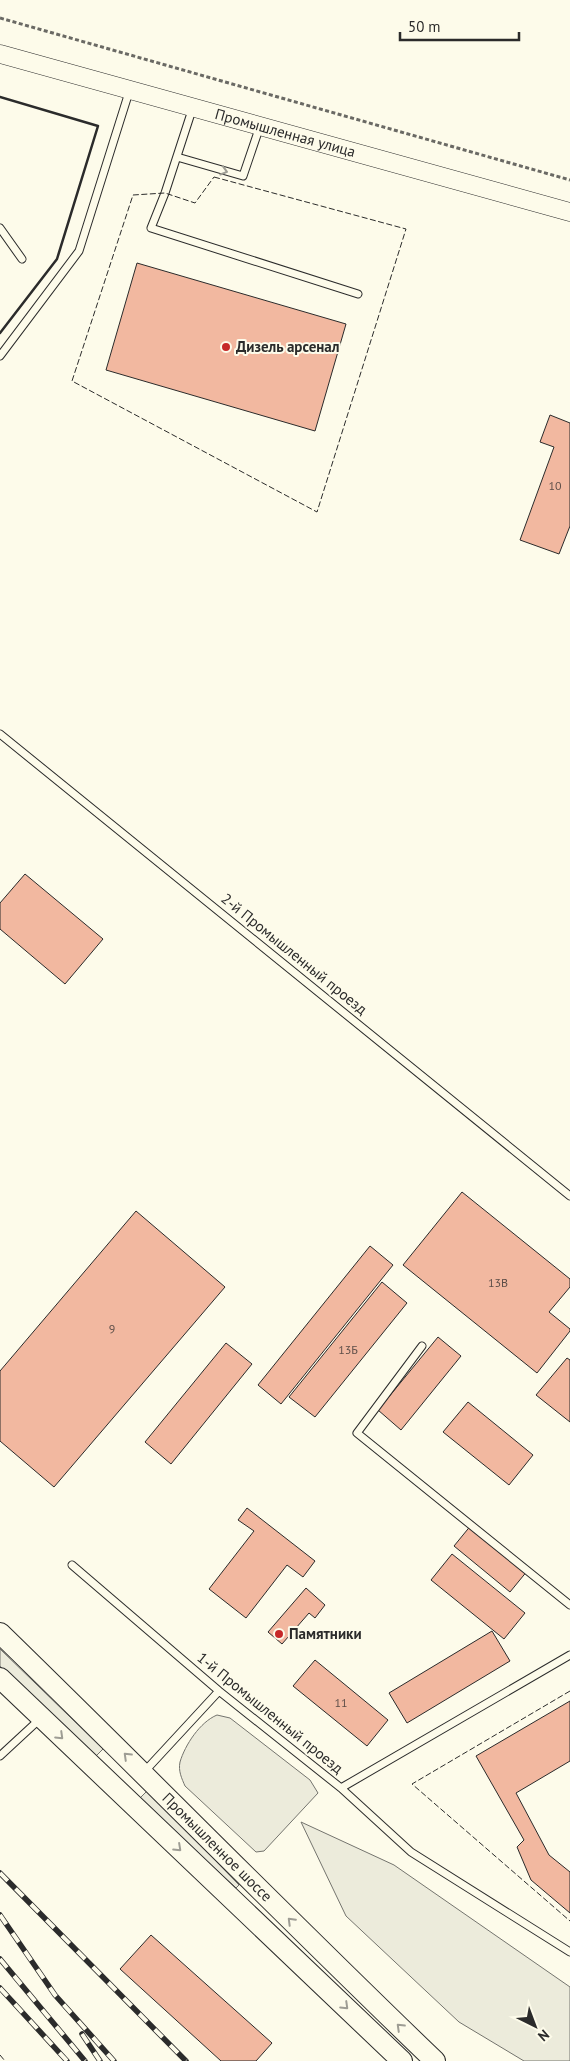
<svg xmlns="http://www.w3.org/2000/svg" width="570" height="2061" font-family="'PT Sans',sans-serif">
	<style>
		.green { fill: #ecebdb; stroke: #74746e }
		.building { fill: #f2b8a0; stroke: #2b2b2b }
		.lines { fill: none; stroke-linecap: round; stroke-linejoin: round }
		.service-casing { stroke: #2b2b2b; stroke-width: 9 }
		.tertiary-casing { stroke: #2b2b2b; stroke-width: 19 }
		.secondary-casing { stroke: #2b2b2b; stroke-width: 22 }
		.path { stroke: #6a6964; stroke-width: 3; stroke-dasharray: 4 2.5; stroke-linecap: butt }
		.service { stroke: #fdfbea; stroke-width: 7 }
		.tertiary { stroke: #fdfbea; stroke-width: 18 }
		.secondary { stroke: #fdfbea; stroke-width: 20 }
		.rail-casing { stroke: #2b2b2b; stroke-width: 5.5 }
		.rail { stroke: #fdfbea; stroke-width: 4; stroke-dasharray: 11; stroke-linecap: butt }
		.fence { stroke: #2b2b2b; stroke-width: 1; stroke-dasharray: 6 2.5; stroke-linecap: butt }
		.wall { stroke: #2b2b2b; stroke-width: 2.5 }
		.oneway { stroke: #9e9d94 }
		.poi-dot { fill: #c62828; stroke: #fdfbea; stroke-width: 2 }
		.labels { text-anchor: middle; stroke-width: 4; stroke-linejoin: round; paint-order: stroke }
		.number-label { font-size: 12px; fill: #5d4e48 }
		.street-label { font-size: 15px; fill: #2b2b2b; stroke: #fdfbea }
		.poi-label { font-size: 15px; font-weight: bold; fill: #2b2b2b; stroke: #fdfbea; text-anchor: start }
	</style>
	<rect width="100%" height="100%" fill="#fdfbea"/>
	<path class="green" d="M0,1649L103,1749L94,1758L0,1666Z
		M217,1715L230,1718L310,1780L318,1793L264,1851L256,1852L185,1786C182,1779 178,1771 180,1762C185,1745 200,1722 217,1715Z
		M148,1790L239,1885L236,1888L139,1799Z
		M301,1822L394,1865L570,1987V2061H524L459,2022L346,1916Z"/>
	<path class="building" d="M137,263L346,324L315,431L106,370Z
		M550,415L570,423V526L559,554L520,540L554,447L540,442Z
		M25,874L103,939L65,984L0,929V903Z
		M462,1192L570,1279V1287L549,1312L570,1329V1331L537,1373L403,1265Z
		M136,1211L225,1287L54,1487L0,1441V1371Z
		M370,1246L393,1265L281,1404L258,1385Z
		M382,1282L407,1303L315,1417L289,1397Z
		M438,1337L461,1356L401,1430L378,1410Z
		M226,1343L252,1364L171,1464L145,1442Z
		M567,1358L570,1360V1422L536,1395Z
		M468,1402L533,1455L509,1485L443,1432Z
		M247,1508L315,1561L303,1577L287,1565L246,1618L209,1589L254,1531L238,1520Z
		M472,1524L528,1570L510,1592L454,1546Z
		M452,1554L525,1613L504,1639L431,1580Z
		M306,1588L325,1605L315,1618L309,1613L282,1644L268,1632Z
		M492,1631L510,1661L407,1723L389,1693Z
		M315,1660L388,1720L367,1746L293,1686Z
		M570,1701V1761L516,1793L549,1855L570,1872V1913L531,1880L517,1847L524,1840L476,1756Z
		M151,1935L272,2043L256,2061H221L120,1969Z"/>
	<g class="lines">
		<g class="service-casing">
			<path id="service" d="M193,107L165,193L151,228L358,294
				M177,157L243,176L260,126
				M0,228L22,259
				M0,356L79,251L130,89
				M0,734L570,1196
				M422,1346L357,1433L570,1605
				M72,1565L219,1691L341,1788L570,1655
				M0,1756L41,1718
				M145,1771L219,1691
				M341,1788L411,1852L570,1952"/>
		</g>
		<g class="tertiary-casing">
			<g id="tertiary">
				<path id="s1" d="M0,54L570,212"/>
			</g>
		</g>
		<g class="secondary-casing">
			<g id="secondary">
				<path id="s2" d="M0,1633C146,1775 288,1920 435,2061"/>
				<path d="M0,1678L402,2061"/>
			</g>
		</g>
		<path class="path" d="M0,18L570,180"/>
		<use href="#service" class="service"/>
		<use href="#tertiary" class="tertiary"/>
		<use href="#secondary" class="secondary"/>
		<g class="rail-casing">
			<path id="rail" d="M0,1873L186,2061
				M0,1915L55,1995L114,2061
				M0,1959L85,2061
				M0,1988L67,2061
				M82,2034L100,2061"/>
		</g>
		<use href="#rail" class="rail"/>
		<path class="fence" d="M214,177L406,229L317,512L72,381L133,195L165,193L195,203Z
			M570,1691L412,1784L570,1921
			M0,2055L5,2061"/>
		<path class="wall" d="M0,97L98,126L57,259L0,333"/>
	</g>
	<defs><path id="oneway-chevron" d="M-2-3.5L2.5 0L-2 3.5" fill="none" stroke-width="1.6" stroke-linecap="round" stroke-linejoin="round" transform="scale(1.25)"/></defs>
	<g class="oneway">
		<use href="#oneway-chevron" transform="translate(224 171) rotate(16)"/>
		<use href="#oneway-chevron" transform="translate(60 1736) rotate(44)"/>
		<use href="#oneway-chevron" transform="translate(127 1756) rotate(-136)"/>
		<use href="#oneway-chevron" transform="translate(178 1848) rotate(43)"/>
		<use href="#oneway-chevron" transform="translate(291 1921) rotate(-135)"/>
		<use href="#oneway-chevron" transform="translate(345 2006) rotate(44)"/>
		<use href="#oneway-chevron" transform="translate(400 2027) rotate(-136)"/>
	</g>
	<g class="poi-dot">
		<circle cx="226" cy="347" r="5"/>
		<circle cx="279" cy="1634" r="5"/>
	</g>
	<g class="labels">
		<g class="number-label">
			<text x="555" y="490">10</text>
			<text x="498" y="1287">13В</text>
			<text x="112" y="1333">9</text>
			<text x="348" y="1354">13Б</text>
			<text x="341" y="1707">11</text>
		</g>
		<g class="street-label">
			<text dy="5" stroke="none"><textPath href="#s1" startOffset="296">Промышленная улица</textPath></text>
			<text transform="translate(294 954) rotate(39)" y="5">2-й Промышленный проезд</text>
			<text transform="translate(270 1713) rotate(39)" y="5">1-й Промышленный проезд</text>
			<text dy="5" stroke="none"><textPath href="#s2" startOffset="305">Промышленное шоссе</textPath></text>
		</g>
		<g class="poi-label">
			<text x="236" y="352">Дизель арсенал</text>
			<text x="289" y="1639">Памятники</text>
		</g>
	</g>
	<g transform="translate(535 2026) rotate(138)" stroke="#fdfbea" stroke-width="4" paint-order="stroke">
	<path d="M0-4L9 19L0 12L-9 19Z" fill="#2b2b2b"/>
	<text y="-8" font-size="14" font-weight="bold" text-anchor="middle" fill="#2b2b2b">N</text>
	</g>
	<path d="M400 32v8h119v-8" fill="none" stroke="#2b2b2b" stroke-width="2.5"/>
	<text x="408" y="32" font-size="15" fill="#2b2b2b" stroke="#fdfbea" stroke-width="4" paint-order="stroke">50 m</text>
</svg>
